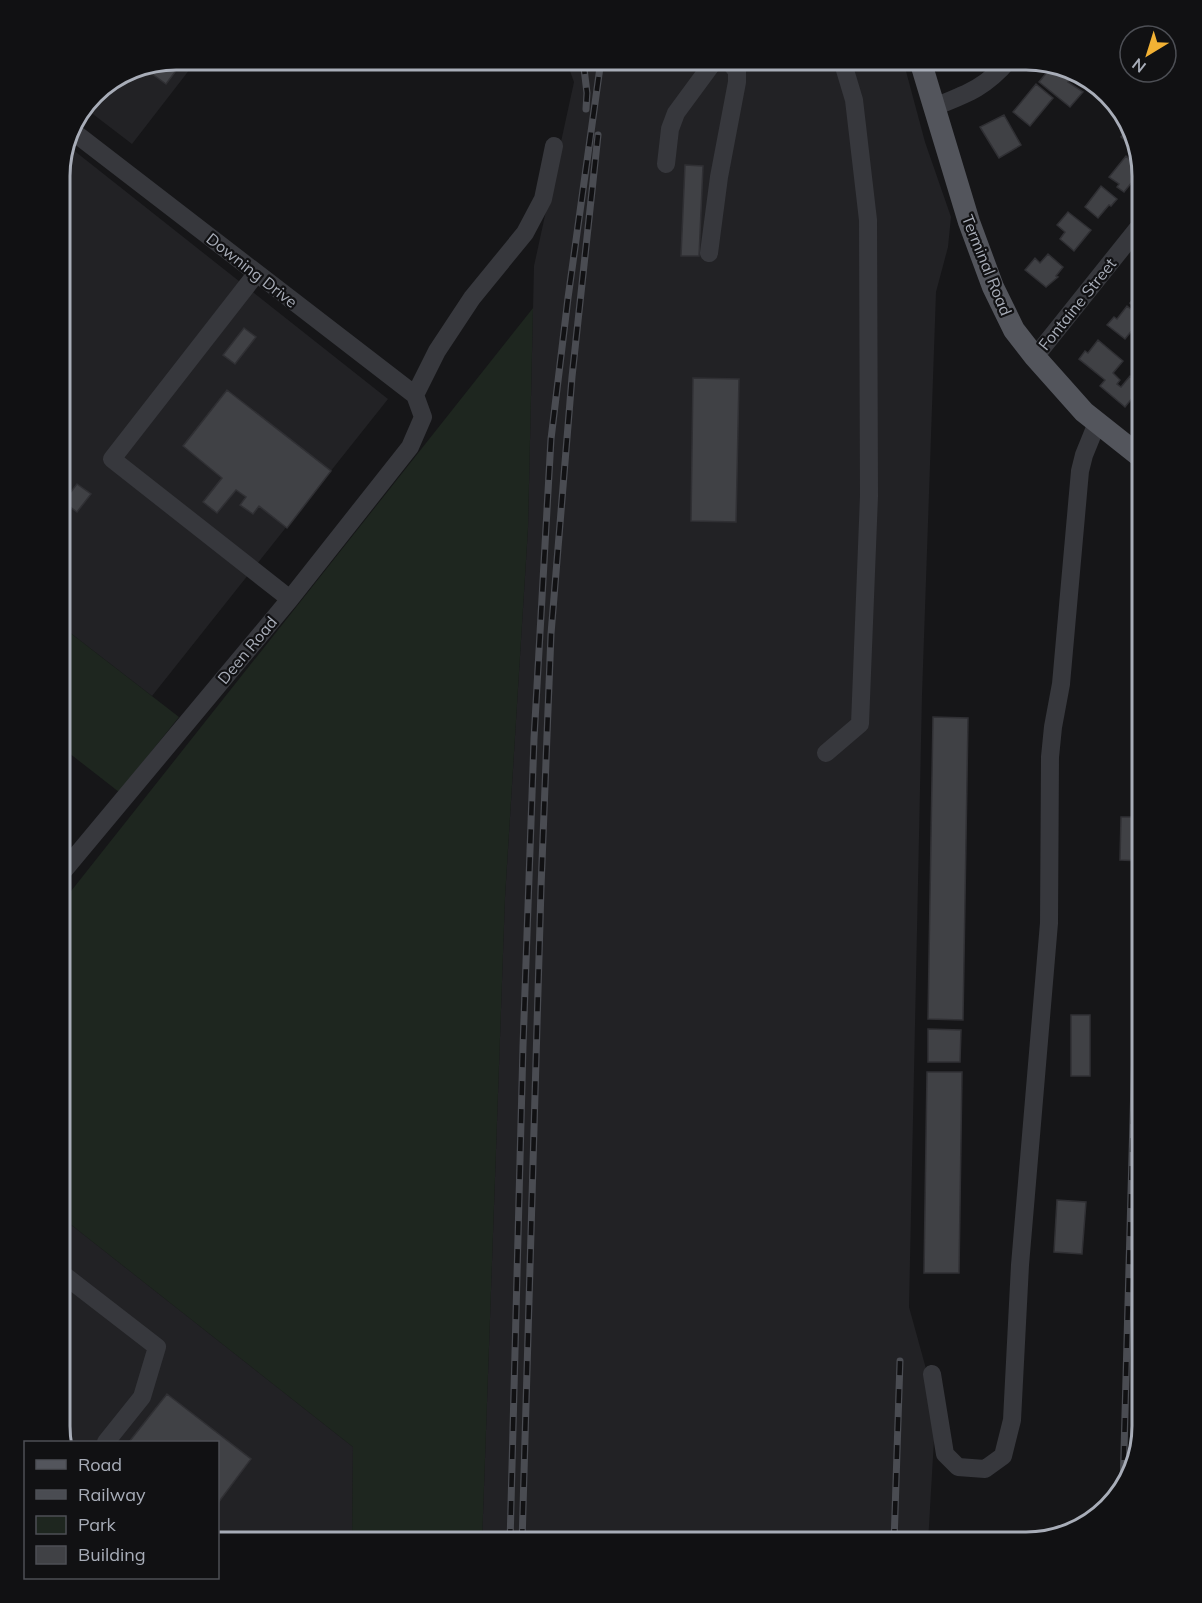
<svg xmlns="http://www.w3.org/2000/svg" width="1202" height="1603" font-family="Mulish,sans-serif">
	<style>
		.built { fill: #222225 }
		.green { fill: #1e261f }
		.building { fill: #404145; stroke: #303034; stroke-width: 1.5 }
		.lines { fill: none; stroke-linecap: round; stroke-linejoin: round }
		.minor { stroke: #37383d; stroke-width: 18 }
		.major { stroke: #53555c; stroke-width: 22 }
		.rail-casing { stroke: #4a4c52; stroke-width: 7 }
		.rail { stroke: #111113; stroke-width: 4.5; stroke-dasharray: 14; stroke-linecap: butt }
		.labels { text-anchor: middle; stroke-width: 4.5; stroke-linejoin: round; paint-order: stroke }
		.street-label { font-size: 16px; fill: #a8adb8; stroke: #111113 }
		.rim { fill: none; stroke: #a8adb8; stroke-width: 3 }
	</style>
	<rect width="100%" height="100%" fill="#161618"/>
	<path class="built" d="M177,60H197L132,144L85,108L99,89Z
		M566,60H903L925,142L951,217L948,247L936,292L922,695L909,1307L936,1405L928,1543H482L505,897L528,528L534,266L574,82Z
		M67,145L388,399L152,696L60,625V169Z
		M60,1216L353,1447L352,1543H218V1442H64L60,1426Z"/>
	<path class="green" d="M533,308L528,528L505,897L482,1543H352L353,1447L60,1216V905Z
		M60,625L179,717L119,792L60,746Z"/>
	<path class="building" d="M177,60H184L166,84L148,71Z
		M1052,66L1076,73L1068,82L1083,92L1070,107L1039,82Z
		M1036,84L1053,98L1030,126L1013,112Z
		M1004,115L1021,145L999,158L980,127Z
		M1129,127L1134,148L1121,137Z
		M1126,156L1139,167L1141,171L1124,192L1117,187L1119,184L1109,177Z
		M685,165L703,166L699,256H681Z
		M1101,186L1117,199L1111,206L1109,205L1098,218L1085,207Z
		M1068,212L1091,230L1074,251L1060,239L1065,232L1057,225Z
		M1048,254L1063,267L1056,276L1058,277L1046,287L1025,270L1035,258L1040,263Z
		M1142,282V313L1130,303L1135,296L1132,294Z
		M1127,306L1142,318L1125,339L1107,325L1114,317L1117,319Z
		M244,328L256,337L235,364L223,355Z
		M1098,340L1123,361L1113,373L1120,380L1117,384L1121,387L1130,376L1142,386L1125,407L1100,386L1105,380L1079,359L1085,351L1088,353Z
		M693,378L739,379L736,522L691,521Z
		M227,390L331,471L287,528L259,506L253,514L240,505L246,497L236,490L217,513L203,502L222,478L183,446Z
		M77,484L91,494L77,512L63,502Z
		M933,717L968,718L963,1020L928,1019Z
		M1134,762L1142,763V808L1132,807Z
		M1121,817H1142V861L1120,860Z
		M1142,931V1151L1135,1150Z
		M1071,1015H1090V1076H1071Z
		M928,1029L961,1030L960,1062H928Z
		M927,1072H962L959,1273H924Z
		M1057,1200L1086,1202L1082,1254L1054,1252Z
		M167,1394L251,1459L218,1503V1442H129Z"/>
	<g class="lines">
		<path class="minor" d="M934,107C967,94 985,88 1009,60
			M666,164L670,129L676,113L715,60
			M709,253L719,177L737,82V71L728,60
			M256,274L112,459L290,599
			M1035,357L1142,223
			M415,395L437,351L472,298L525,233L543,199L554,146
			M826,753L860,724L869,496L868,220L854,100L842,60
			M60,875L290,599L410,447L423,417L415,395L71,130
			M60,1272L157,1347L142,1397L106,1442
			M932,1374L945,1454L958,1467L985,1469L1003,1456L1012,1420L1020,1265L1049,923L1050,757L1053,727L1061,684L1080,471L1084,455L1097,423"/>
		<path class="major" d="M920,60L969,222L993,287L1014,330L1035,357L1084,412L1142,458"/>
		<g class="rail-casing">
			<path id="rail" d="M583,60L587,93L586,109
				M1123,1488L1139,898
				M510,1543L523,1046L534,739L551,439L568,298L601,60
				M522,1543L541,888L551,634L572,377L598,135
				M894,1543L900,1361"/>
		</g>
		<use href="#rail" class="rail"/>
	</g>
	<g class="labels">
		<g class="street-label">
			<text transform="translate(987 265) rotate(68)" y="6">Terminal Road</text>
			<text transform="translate(252 270) rotate(38)" y="6">Downing Drive</text>
			<text transform="translate(1077 304) rotate(-51)" y="6">Fontaine Street</text>
			<text transform="translate(247 650) rotate(-50)" y="6">Deen Road</text>
		</g>
	</g>
	<path d="M0 0H1202V1603H0ZM176 70H1026A106 106 0 0 1 1132 176V1426A106 106 0 0 1 1026 1532H176A106 106 0 0 1 70 1426V176A106 106 0 0 1 176 70Z" fill="#111113" fill-rule="evenodd"/>
	<path class="rim" d="M176 70H1026A106 106 0 0 1 1132 176V1426A106 106 0 0 1 1026 1532H176A106 106 0 0 1 70 1426V176A106 106 0 0 1 176 70Z"/>
	<rect x="24" y="1441" width="195" height="138" fill="#111113" stroke="#4d4f55" stroke-width="1.5"/>
	<rect x="36" y="1460" width="30" height="9" fill="#53555c" stroke="#4d4f55" stroke-width="1.5"/>
	<text x="78" y="1471" font-size="18" fill="#a8adb8">Road</text>
	<rect x="36" y="1490" width="30" height="9" fill="#4a4c52" stroke="#4d4f55" stroke-width="1.5"/>
	<text x="78" y="1501" font-size="18" fill="#a8adb8">Railway</text>
	<rect x="36" y="1516" width="30" height="18" fill="#1e261f" stroke="#4d4f55" stroke-width="1.5"/>
	<text x="78" y="1531" font-size="18" fill="#a8adb8">Park</text>
	<rect x="36" y="1546" width="30" height="18" fill="#404145" stroke="#4d4f55" stroke-width="1.5"/>
	<text x="78" y="1561" font-size="18" fill="#a8adb8">Building</text>
	<g transform="translate(1148 54) rotate(218)"><circle r="28" fill="#111113" stroke="#4d4f55" stroke-width="1.5"/>
	<path d="M0-4.5L10 22L0 15L-10 22Z" fill="#f2b134"/>
	<text y="-9" font-size="16" font-weight="bold" text-anchor="middle" fill="#a8adb8">N</text>
	</g>
</svg>
